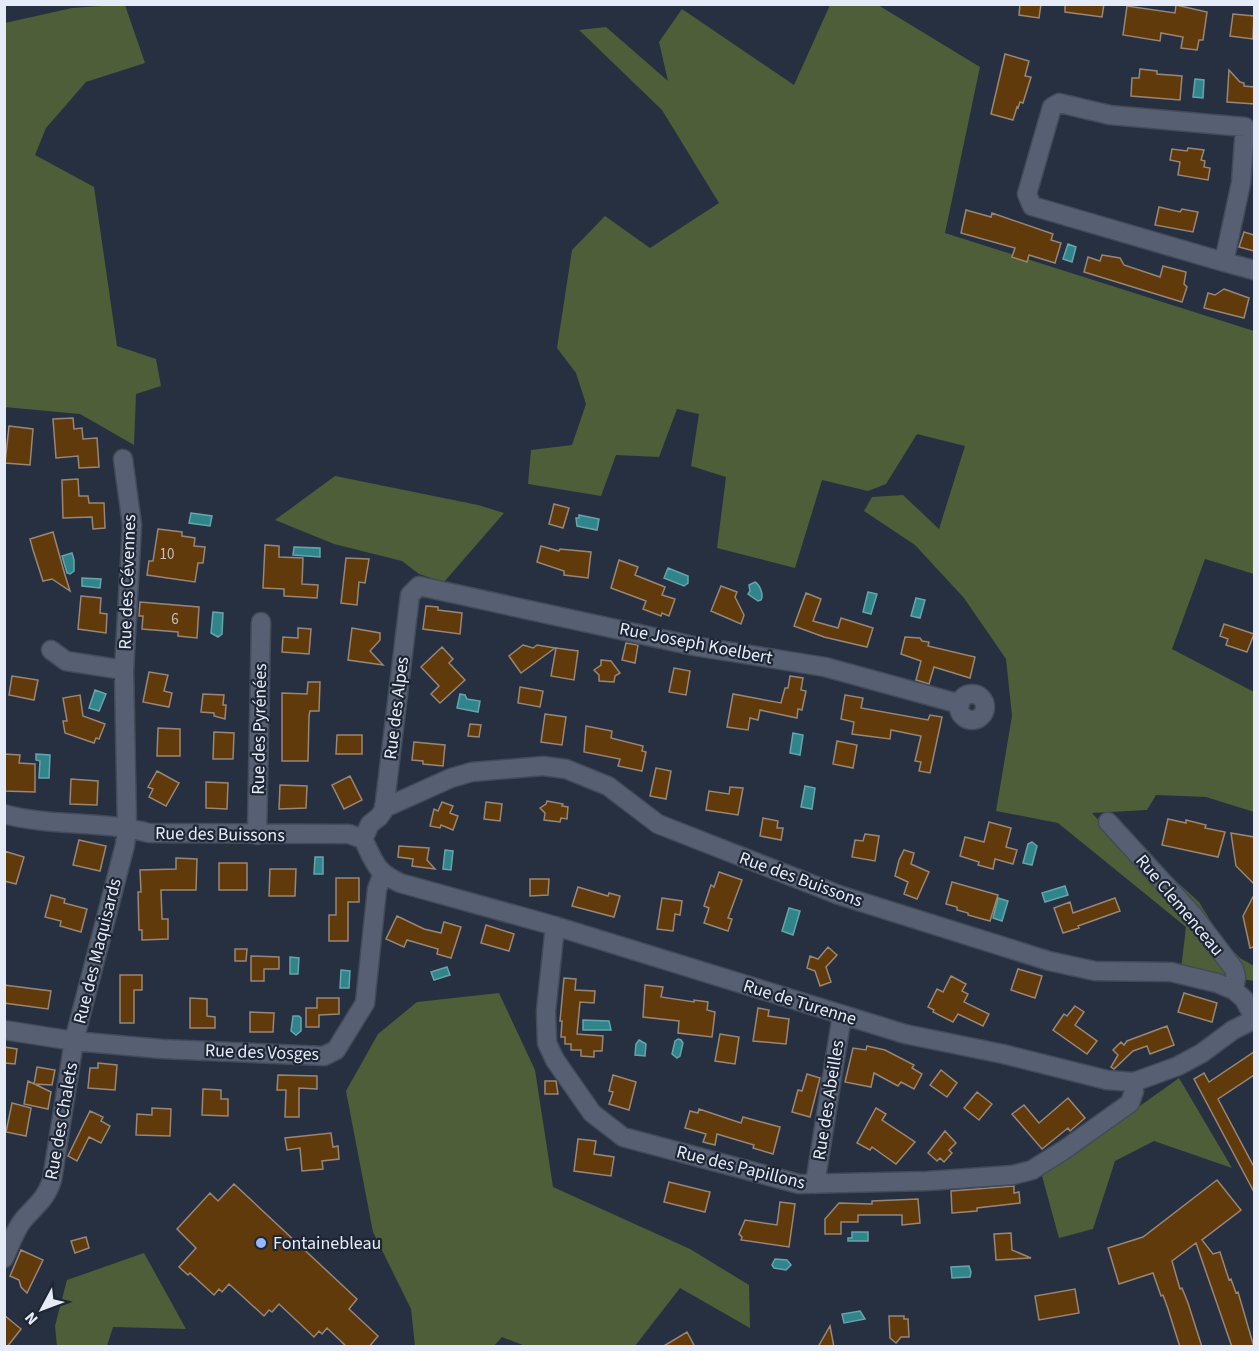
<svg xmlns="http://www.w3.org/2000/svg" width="1259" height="1351" font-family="'Source Sans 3',sans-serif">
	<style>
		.green { fill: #4d5e38 }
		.water { fill: #30858b; stroke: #67a4ab; stroke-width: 1.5 }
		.building { fill: #613a0b; stroke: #988676; stroke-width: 1.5 }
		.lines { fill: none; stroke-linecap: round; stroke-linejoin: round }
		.minor-casing { stroke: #434b59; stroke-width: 21 }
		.minor { stroke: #576073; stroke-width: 18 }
		.poi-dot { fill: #95b7fd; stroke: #1e2636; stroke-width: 2 }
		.labels { text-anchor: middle; stroke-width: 4.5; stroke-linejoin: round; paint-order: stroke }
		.number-label { font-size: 15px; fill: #c5c0bc }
		.street-label { font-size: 18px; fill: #e6ecf7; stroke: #1e2636 }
		.poi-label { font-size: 18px; fill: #e6ecf7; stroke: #1e2636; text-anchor: start }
	</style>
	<rect width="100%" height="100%" fill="#273040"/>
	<path class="green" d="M115,5H125L145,63L86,82L46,128L35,155L94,187L117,346L156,359L161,386L136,394L134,445L80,414L4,407L5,23L72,8Z
		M830,5H878L980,67L945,233L1254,331V574L1205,559L1172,649L1254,692V812L1206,797L1156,795L1147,810L1092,813L1130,855L1156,863L1199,902L1223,941L1240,958L1254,966V981L1181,969L1186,927L1058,823L996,811L1012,716L1006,659L964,598L915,545L864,511L872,497L903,495L939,529L965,446L917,434L886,484L868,491L822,480L795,568L717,548L726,477L691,466L699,414L677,409L659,457L616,455L601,496L528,484L531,450L572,445L586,404L576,373L557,348L572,250L605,216L650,248L719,203L662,110L579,30L606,27L668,81L659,42L682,9L794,85Z
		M335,476L478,505L504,513L444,582L419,574L402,561L334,544L275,520Z
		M499,993L535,1070L553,1187L690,1249L749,1285L750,1328L680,1288L635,1346H525L502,1337L494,1346H415L411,1309L373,1232L346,1091L378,1034L417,1002Z
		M1179,1078L1232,1168L1154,1141L1115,1161L1093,1229L1059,1238L1042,1176Z
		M144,1253L186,1329L113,1327L107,1346H57L55,1326L67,1280Z"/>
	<path class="water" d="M1195,79L1204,80L1203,98L1193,97Z
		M1068,244L1076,247L1072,262L1063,259Z
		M191,513L212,516L210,526L189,523Z
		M579,515L599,519L597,530L577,526L576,518H579Z
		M294,547L320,548V557L293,555Z
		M72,553L74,560V571L70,574L67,573L62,556Z
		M668,568L688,576V583L684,586L664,578Z
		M82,578L101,579L100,588L82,586Z
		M755,582C760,585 764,595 761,600L758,601L748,594L750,591L749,585Z
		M868,592L877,594L871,614L863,612Z
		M916,598L925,600L920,618L911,616Z
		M213,612L223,613L222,634L218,637L211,633Z
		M95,690L106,694L99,711L89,708Z
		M460,694L465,695L467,699L480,701L478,712L457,708Z
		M793,733L803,735L800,755L790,753Z
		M36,754L50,755L49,778H39L40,761L36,760Z
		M805,786L815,788L812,809L801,807Z
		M1032,842L1037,846L1032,865L1023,863L1028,844Z
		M445,850L453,851L451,870L443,869Z
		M315,857H323V874H314Z
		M1065,886L1068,895L1045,902L1042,893Z
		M998,898L1008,901L1002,921L993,918Z
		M789,908L800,911L793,935L782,931Z
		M290,957L299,958L298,974H290Z
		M447,967L450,975L434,980L431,972Z
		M341,970L350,971L349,988H340Z
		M293,1016H299L301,1018V1031L296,1035L291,1031Z
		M583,1020L609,1021L611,1030H583Z
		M678,1039L681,1040L683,1043L680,1056L677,1058L672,1054L675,1041Z
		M639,1040L646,1044L645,1056L635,1055L636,1044Z
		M852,1232H868V1241H848V1238H852Z
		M775,1259L787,1260L791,1265L786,1270L774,1268L772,1265Z
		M969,1266L971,1272L970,1277L952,1278L951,1267Z
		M860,1311L865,1319L844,1323L842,1314Z"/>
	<path class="building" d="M1020,4H1041L1039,18L1019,15Z
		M1065,4H1104L1102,17L1065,12Z
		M1176,5L1207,12L1203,40H1199L1197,50L1181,48L1183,37L1161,33L1160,41L1123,35L1127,6L1175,13Z
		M1233,14L1254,16L1253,39L1230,36Z
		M1005,54L1029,61L1025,76L1031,77L1023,103L1020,102L1018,108L1017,107L1013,120L991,114Z
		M1140,69L1157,71V74L1182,76L1180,100L1131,96L1132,78H1139Z
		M1229,70L1240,82L1244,83V86L1254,87V104L1227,102Z
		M1188,148L1204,150L1201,160L1205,161L1204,167L1210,168L1208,180L1178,175L1180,162L1170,160L1172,149L1187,151Z
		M1159,207L1180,212L1182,209L1198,212L1193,232L1155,225Z
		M966,210L991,217L992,213L1053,234L1051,240L1061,243L1055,263L1029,255L1027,262L1012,257L1015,248L961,233Z
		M1244,232L1254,235V251L1239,247Z
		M1102,255L1120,258L1124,265L1160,277L1163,266L1186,272L1184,284L1187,287L1182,302L1084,272L1088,257L1100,261Z
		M1224,289L1249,298L1244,318L1204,308L1208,293L1215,295Z
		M73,418L74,429L82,428L83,439L97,438L99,467L79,468L78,456L56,458L53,419Z
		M9,426L33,429L30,465L5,463Z
		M78,479L79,496H88L89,503H104L105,528L93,529L92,517L63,518L62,480Z
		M554,504L569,508L563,528L549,524Z
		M158,529L182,532V536L195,538L194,546L205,547L203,563H198L195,582L147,575L149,561H153Z
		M53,532L65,575L70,591L52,579L43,581L33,550L30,539Z
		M265,545L279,546V557L303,558L302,584L318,585L317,598L284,596V589L263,588Z
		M541,546L559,551L560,549L591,552L588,578L564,575V571L537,562Z
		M346,558L369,559L365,583L359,582L357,605L341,603Z
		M619,560L638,567L635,575L665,587L662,595L675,599L669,616L662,613L661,616L643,609L646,601L611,588Z
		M721,586L737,592L735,597L744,615L741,624L711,611Z
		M806,593L821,599L813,621L838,628L841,618L873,628L867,647L824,637L794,626Z
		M81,596L101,598L100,613L107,614L106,633L78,629Z
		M140,602L199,607L197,638L178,636V632L142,629L143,616H139Z
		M426,606L438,607V610L462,613L460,634L423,629Z
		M1224,624L1254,634L1247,652L1226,645L1228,639L1220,636Z
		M298,628L311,629L309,654L282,652L283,637L298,638Z
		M352,628L380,633V640L370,651L383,665L348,660Z
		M905,637L920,638L922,641L929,642L928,646L975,657L970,678L934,667L929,684L916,680L921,661L901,654Z
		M626,643L638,645L635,663L622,660Z
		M523,645L533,648L537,645L555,648L521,673L509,656Z
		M442,647L453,659L449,663L465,680L440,703L431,694L439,686L421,667Z
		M556,648L578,651L574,680L551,676Z
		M601,660L611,661L620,673L615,676L614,682L599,681V675L594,670L601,665Z
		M674,668L690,671L686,695L669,692Z
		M149,672L168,675L164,691L172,693L169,707L143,702Z
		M12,676L38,680L34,700L9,695Z
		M790,676L803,678L801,690L806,691L802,710L798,709L797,718L760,710L758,720L750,718L748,730L727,727L733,694L781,703L785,688H788Z
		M308,682H320L319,711H310L309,716L308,761H282V693L307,694Z
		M520,687L543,691L540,707L518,703Z
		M203,694L224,695L223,705H226L225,719L214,716V713L201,712Z
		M80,695L83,716L105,724L99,739L96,738L94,743L65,733L63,721H67L63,698Z
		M845,695L863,698L861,708L928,720L930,715L942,717L930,773L919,771L921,762L915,761L921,736L891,730L890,739L852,734L854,722L841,719Z
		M545,714L566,717L562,745L541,742Z
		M470,724L481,725L479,737L468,736Z
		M586,726L612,731L611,738L643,746L642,751L646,752L642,771L618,766L620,759L584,752Z
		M158,728L180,729V756H157Z
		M214,732L234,733L233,759H213Z
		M337,735H362V754H336Z
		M837,741L857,745L853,768L833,764Z
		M414,742L445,745L443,766L423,764V761L412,760Z
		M4,754L20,755L19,763L35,764V792L4,791Z
		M656,768L671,771L666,799L650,796Z
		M157,771L179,783L166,806L149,797L153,789L148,787Z
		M350,776L362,800L344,809L332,785Z
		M71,779L98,781L97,805L70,804Z
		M206,782L228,783L227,809L206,808Z
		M280,785L307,786L306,808L279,809Z
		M730,787L743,788L738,815L706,810L709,791L729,794Z
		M547,801L563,804L562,806L568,807L567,819L561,818L560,822L544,820L545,813L540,808L546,804Z
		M442,802L453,806L450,813L458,816L453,830L441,825L440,828L430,826L434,809L438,811Z
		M486,802L502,804L500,821L484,819Z
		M763,818L778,821L777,828H783L781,840L760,836Z
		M1168,819L1186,823V820L1206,825L1205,828L1225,832L1218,857L1162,845Z
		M989,822L1011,828L1006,847L1017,850L1013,864L995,859L993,869L978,865L979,862L960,856L965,837L984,842Z
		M1231,833L1254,837V884L1236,866Z
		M865,834L879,836L875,861L852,857L855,840L863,841Z
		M79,840L106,846L100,871L73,865Z
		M399,846L429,848L427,860L435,869L412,866L413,859L398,857Z
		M904,850L914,853L911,864L929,872L917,899L904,894L908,882L895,876L899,860Z
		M4,851L24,857L16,884L4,881Z
		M176,858L197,859L196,890H161L162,919H168V939L142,940V930H139L138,892H141L140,870L176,869Z
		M219,863H247V890H219Z
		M270,869H296L295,896H269Z
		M719,872L742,880L728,918L732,919L728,931L704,923L709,908L704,906L711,885L714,887Z
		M336,878H359V902H348V941H329V915H336Z
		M530,879H549L548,895L530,896Z
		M952,882L998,895L990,921L968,915V913L957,910V907L946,904Z
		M578,887L608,896L609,893L620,896L614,917L572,906Z
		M51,895L65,899L64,903L87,909L81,932L60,926L61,921L45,917Z
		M1254,895V947L1250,948L1243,916Z
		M662,898L682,901L680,915L675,914L673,931L657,929Z
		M1115,898L1120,911L1078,926L1079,928L1063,933L1054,908L1070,902L1073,913Z
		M397,916L424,929L441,933L444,922L461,927L451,958L437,954L438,949L407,940L404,947L386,939Z
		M486,925L514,934L509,951L481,943Z
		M828,947L837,955L826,967L831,982L820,986L815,971L807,968L810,956L818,959Z
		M235,949H247L246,961H235Z
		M251,956L279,957V969H264V981H251Z
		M1018,969L1042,976L1035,998L1011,990Z
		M120,975H142V990H134V1023H120Z
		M951,976L966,984L962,991L968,994L964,1002L989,1014L983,1026L958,1014L953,1022L933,1012L934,1010L928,1007L937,989L943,992Z
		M564,978L576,979L575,990L595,991L594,1003L580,1002L577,1034L603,1036L602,1051H594V1057L581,1056V1050H571V1044H565V1037H561L562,1021H560Z
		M4,985L51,991L48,1009L4,1003Z
		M645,985L663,987L661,997L694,1002V1000L708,1002L707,1010L715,1012L712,1037L678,1033L679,1021L643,1017Z
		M1184,993L1217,1003L1212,1022L1178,1012Z
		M190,998L207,999V1016L215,1017V1028H190Z
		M317,998H339V1014L319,1015V1027H306V1008H317Z
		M1075,1006L1084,1012L1075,1025L1097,1041L1087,1054L1053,1030L1064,1014L1067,1016Z
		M758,1008L769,1010L768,1016L789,1019L786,1044L753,1041Z
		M250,1012L274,1013L273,1032H250Z
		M1167,1026L1174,1045L1150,1054L1147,1046L1133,1051L1114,1069L1111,1067L1118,1055L1113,1050L1121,1042L1124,1045L1127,1041Z
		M720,1034L739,1037L735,1064L715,1061Z
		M867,1046L885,1050L914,1065L912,1068L922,1074L914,1089L901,1082L898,1086L874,1073L871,1087L845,1082L853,1048L866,1050Z
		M4,1047L17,1049L15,1064L4,1063Z
		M1254,1052V1075L1218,1099L1254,1167V1192L1194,1079L1204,1073L1209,1082Z
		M98,1063L117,1065L115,1090L88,1088L90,1068H98Z
		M37,1067L55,1070L52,1085L34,1084Z
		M941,1070L957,1083L947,1097L930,1085Z
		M807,1074L820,1078L810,1117L792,1112L798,1090L802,1091Z
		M278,1075L317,1076V1089L299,1088V1117H285L286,1090H277Z
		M613,1075L636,1082L629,1110L609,1104L613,1092L609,1091Z
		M28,1081L51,1092L48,1109L24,1104Z
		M545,1081H556L558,1094H545Z
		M203,1089L221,1090V1099H228V1116L202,1115Z
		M977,1092L992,1104L979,1120L964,1108Z
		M1068,1098L1085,1118L1070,1131L1068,1128L1042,1149L1012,1114L1024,1105L1039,1123Z
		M12,1103L31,1108L26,1136L6,1132Z
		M152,1108L171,1109L170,1136L136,1135L137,1114L152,1115Z
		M876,1108L886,1114L882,1120L915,1142L896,1164L872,1147L870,1150L857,1143Z
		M699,1109L741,1123L743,1117L780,1127L773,1154L753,1148L754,1145L717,1134L715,1145L703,1142L706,1134L685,1128L690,1111L698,1113Z
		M90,1111L103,1117L101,1121L110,1126L101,1143L89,1137L77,1161L68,1156Z
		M945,1131L956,1143L949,1150L952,1153L944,1162L940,1158L937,1161L928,1153Z
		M331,1133L333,1147L338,1146L339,1159L322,1161L323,1169L302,1171L300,1148L287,1150L285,1138Z
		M578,1139L596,1141L594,1154L614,1157L611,1176L574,1171Z
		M1217,1180L1241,1210L1202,1240L1213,1254L1220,1252L1229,1280L1231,1279L1236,1293L1238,1292L1254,1347H1232L1196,1243L1172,1261L1180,1289L1182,1288L1188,1303L1202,1347H1180L1168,1309L1163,1295L1161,1296L1153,1273L1119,1284L1108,1248L1143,1237Z
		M669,1182L710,1192L705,1212L664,1202Z
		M234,1184L357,1299L349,1309L378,1336L369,1347H347L327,1328L322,1334L319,1331L314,1337L279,1304L272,1312L269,1310L264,1316L229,1284L222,1292L219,1289L214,1295L190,1273L188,1275L179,1267L196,1248L177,1229L210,1193L218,1201Z
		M1014,1186V1193L1019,1192L1020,1203L977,1208V1211L952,1213L951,1191Z
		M918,1199L920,1223L902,1225V1215H858V1222H841V1234H825V1219L839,1203L872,1204V1201Z
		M780,1202L795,1204L789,1247L741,1240L742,1237L739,1234L745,1220L777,1225Z
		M1011,1233L1012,1250L1031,1258L996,1260L994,1234Z
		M86,1237L89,1248L75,1253L71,1241Z
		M21,1250L43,1260L27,1293L21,1287L19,1280L10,1276Z
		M1075,1289L1079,1313L1039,1320L1035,1296Z
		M4,1315L21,1329L7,1347H4Z
		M889,1316H904V1319H908L909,1337H901L896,1343L890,1338Z
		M830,1326L834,1347H818Z
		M687,1332L695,1347H662Z"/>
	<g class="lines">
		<g class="minor-casing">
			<path id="minor" d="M1224,262L1241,183L1245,127L1110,115L1059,103L1052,107L1027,194L1032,206L1224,262L1254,270
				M51,650L66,661L124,670
				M959 707a13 13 0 1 1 26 0a13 13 0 1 1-26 0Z
				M384,806L391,805L451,778L472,772L543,766L566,769L608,786L658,824L839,895L1049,961L1095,971L1171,972L1217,983L1234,990L1244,999L1251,1012V1021H1254
				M4,814C51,827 102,820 149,833L349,834L363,839
				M1108,822L1193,915L1234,969L1236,977L1234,990
				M257,835L261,622
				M363,839C375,863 375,871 400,883L555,926L905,1034L1003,1054L1107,1080L1134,1082L1178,1066L1202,1053L1233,1030L1251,1021
				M363,839L370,824L379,817L384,810L410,595L419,586L694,646L825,667L960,704
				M555,926L546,1011L547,1043L555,1060L592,1113L623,1137L799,1184L927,1181L1013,1175L1032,1170L1064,1150L1130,1103L1134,1091V1082
				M4,1030L74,1041L125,845L127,827L124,670L132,525L123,459
				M815,1184L842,1015
				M4,1258C10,1246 15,1229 24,1219C36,1205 46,1199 52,1180L74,1041L162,1049L324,1056L336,1050L365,1003L377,889L383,874"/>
		</g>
		<use href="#minor" class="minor"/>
	</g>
	<circle class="poi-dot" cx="261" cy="1243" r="6"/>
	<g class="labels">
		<g class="number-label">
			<text x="167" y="559">10</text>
			<text x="175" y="624">6</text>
		</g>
		<g class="street-label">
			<text transform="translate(127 582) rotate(-88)" y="6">Rue des Cévennes</text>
			<text transform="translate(696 643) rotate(11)" y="6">Rue Joseph Koelbert</text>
			<text transform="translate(396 708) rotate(-83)" y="6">Rue des Alpes</text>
			<text transform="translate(259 729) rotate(-89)" y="6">Rue des Pyrénées</text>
			<text transform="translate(220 834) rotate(1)" y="6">Rue des Buissons</text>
			<text transform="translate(801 879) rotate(20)" y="6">Rue des Buissons</text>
			<text transform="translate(1180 905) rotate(50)" y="6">Rue Clemenceau</text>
			<text transform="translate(97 951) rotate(-76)" y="6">Rue des Maquisards</text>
			<text transform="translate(800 1002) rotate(17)" y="6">Rue de Turenne</text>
			<text transform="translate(262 1052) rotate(2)" y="6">Rue des Vosges</text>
			<text transform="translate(828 1100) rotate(-81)" y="6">Rue des Abeilles</text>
			<text transform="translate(61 1121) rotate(-80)" y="6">Rue des Chalets</text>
			<text transform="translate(741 1167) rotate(14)" y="6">Rue des Papillons</text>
		</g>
		<g class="poi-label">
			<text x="273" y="1249">Fontainebleau</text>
		</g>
	</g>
	<rect width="1259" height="1351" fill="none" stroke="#e6ecf7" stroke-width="12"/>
	<g transform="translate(42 1309) rotate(229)" stroke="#1e2636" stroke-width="4.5" paint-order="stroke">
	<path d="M0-4.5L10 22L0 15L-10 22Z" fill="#e6ecf7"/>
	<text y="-9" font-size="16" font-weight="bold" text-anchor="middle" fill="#e6ecf7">N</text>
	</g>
</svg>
